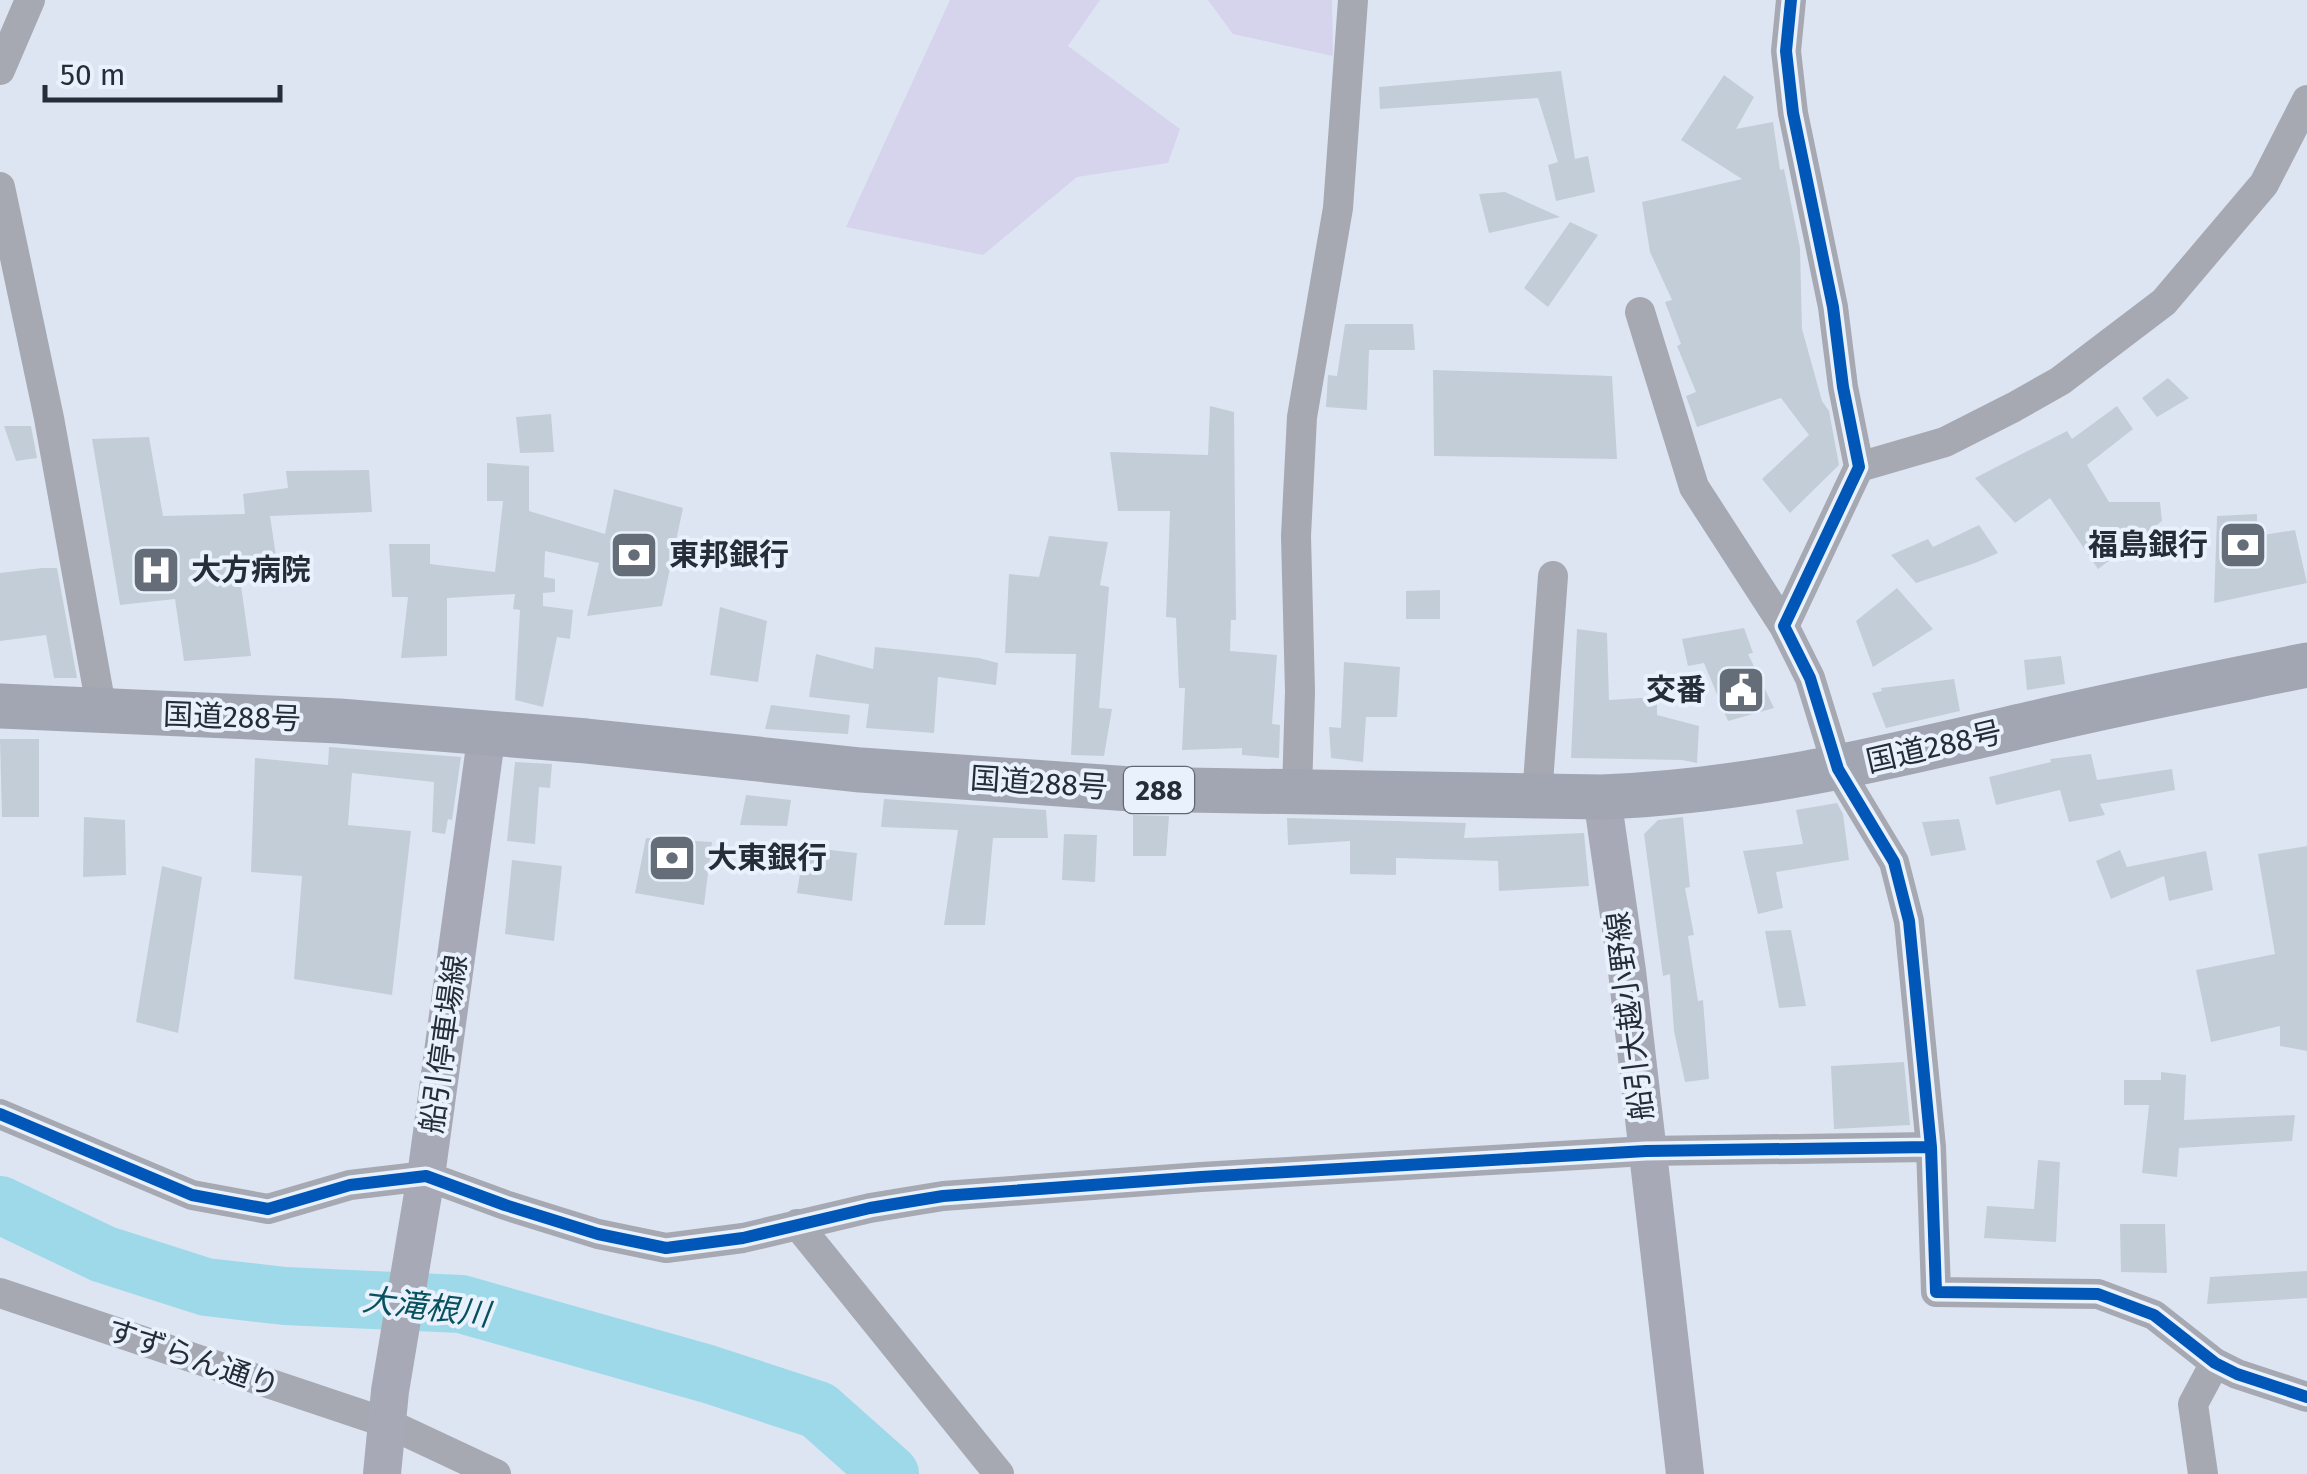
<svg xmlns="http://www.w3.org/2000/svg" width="2307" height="1474" font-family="'Fira Sans','Noto Sans JP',sans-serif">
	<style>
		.green { fill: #d6d3ec }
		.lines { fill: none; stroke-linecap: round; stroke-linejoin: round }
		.river { stroke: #9ed9ea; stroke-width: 58 }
		.building { fill: #c3cdd7 }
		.minor { stroke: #a6a8b2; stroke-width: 30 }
		.major { stroke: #a7aab6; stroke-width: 38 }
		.highway { stroke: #a2a5b2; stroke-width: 45 }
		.cycleway-casing { stroke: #e8f1fc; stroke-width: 19 }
		.cycleway { stroke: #0057b8; stroke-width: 12 }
		.labels { text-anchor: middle; stroke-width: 8; stroke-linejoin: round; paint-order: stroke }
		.shield { fill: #e8f1fc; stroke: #606873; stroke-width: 2.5 }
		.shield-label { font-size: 28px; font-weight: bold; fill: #252d38 }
		.poi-label { font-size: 30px; font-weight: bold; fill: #252d38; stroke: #e8f1fc; text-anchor: start }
		.street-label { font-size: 30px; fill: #252d38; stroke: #e8f1fc }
		.water-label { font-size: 32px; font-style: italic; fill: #08525e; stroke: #e8f1fc }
	</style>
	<rect width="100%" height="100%" fill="#dde5f2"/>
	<path class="green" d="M950,0H1100L1068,46L1180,129L1168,163L1077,177L983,255L846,227Z
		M1208,0H1332L1333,56L1233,34Z"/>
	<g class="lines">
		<path class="river" d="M0,1205L103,1254L206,1287L285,1296L461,1304L708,1374L818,1410L890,1474"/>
	</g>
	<path class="building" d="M1561,71L1575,159L1588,156L1595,192L1556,201L1548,165L1558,162L1538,98L1380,109L1379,87Z
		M1724,75L1754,97L1736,129L1773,122L1780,170L1784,169L1800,248L1802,329L1822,401L1829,411L1839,465L1790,513L1762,479L1809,435L1781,398L1697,427L1686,396L1696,392L1677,346L1681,344L1665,302L1672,300L1650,252L1642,202L1742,179L1681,140Z
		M1505,192L1560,217L1489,233L1479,194Z
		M1570,222L1598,235L1548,307L1524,288Z
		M1345,324H1413L1415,350H1369L1367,410L1326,407L1328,375L1337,376Z
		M1433,370L1612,376L1617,459L1434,456Z
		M2168,378L2189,398L2157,417L2142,398Z
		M1210,406L1234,412L1236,620H1231L1230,651L1277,655L1272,724L1280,725L1279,758L1242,755V748L1182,750L1185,688H1179L1176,618L1166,617L1170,511H1118L1110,452L1208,455Z
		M2117,406L2133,429L2087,465L2109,502H2160L2162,521L2098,569L2050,498L2015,523L1975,478L2067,431L2072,439Z
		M551,414L554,452L520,453L516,417Z
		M4,426H31L37,458L16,461Z
		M149,437L163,516L245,514L243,494L288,488L286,471L369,470L372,512L270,516L276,556L237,558L251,656L184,661L175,599L120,605L92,439Z
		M487,463L529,466V511L605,534L614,489L683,508L662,606L587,616L599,563L545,551L544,577L555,579V592L543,593V606L573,610L570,639L557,637L543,707L515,700L520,610L513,609L515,594L447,598V656L401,658L408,597H392L389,544H430V564L495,572L503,501H487Z
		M2257,514V536L2295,530L2307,583L2214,603L2217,516Z
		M1979,525L1998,553L1975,563L1916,583L1891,555L1928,539L1933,547Z
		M1049,536L1108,542L1100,585L1109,587L1099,708L1112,709L1104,756L1071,755L1076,654L1005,653L1009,574L1039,577Z
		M42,568H57L77,678H54L46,635L0,641V573Z
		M1897,588L1933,629L1873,667L1856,621Z
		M1440,590V619H1406V591Z
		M720,607L767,621L758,682L710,675Z
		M1744,628L1753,653L1748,654L1774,708L1728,721L1704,663L1688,666L1682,639Z
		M1577,629L1607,633L1609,700L1657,697V715L1699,726L1697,763L1682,760L1571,758Z
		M875,647L979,658L998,663L996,685L938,677L934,733L866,728L869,704L809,697L816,654L873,669Z
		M2061,656L2065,684L2027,690L2024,660Z
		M1344,662L1400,667L1397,717H1366L1363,762L1331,758L1329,727L1341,728Z
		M1954,679L1960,711L1886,728L1872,693L1882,691L1881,688Z
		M771,705L850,715L848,734L765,729Z
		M0,739H39V817H2Z
		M329,747L461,757L452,820L448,819L445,834L432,832L434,782L352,773L348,825L411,831L392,995L294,979L302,876L251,872L255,758L328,765Z
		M2091,754L2097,780L2172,769L2175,790L2100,804L2105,815L2069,822L2060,790L1996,805L1989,777L2051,762L2050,759Z
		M515,762L552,764L550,788L539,787L535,844L507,841Z
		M746,795L791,800L787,826L740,825Z
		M884,799L1046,810L1048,838H993L985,925H944L958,830L881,827Z
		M1837,803L1843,814L1849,860L1776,872L1783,908L1758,914L1743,851L1803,844L1796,810Z
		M1133,815L1169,816L1166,856H1133Z
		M84,817L125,820L126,875L83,877Z
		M1683,817L1690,887L1685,888L1694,935L1688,936L1698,1001L1703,1000L1709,1079L1685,1082L1674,1031L1670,974L1663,976L1644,834L1658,820Z
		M1287,818L1466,823L1464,838L1584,833L1589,886L1499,891L1498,861L1396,858V875L1350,874V841L1288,845Z
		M1959,819L1966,850L1931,856L1922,822Z
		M1064,834L1097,835L1095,882L1062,880Z
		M646,838L712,842L704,905L635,893Z
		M2307,846V1051L2280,1046V1026L2211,1042L2196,970L2275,954L2258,854Z
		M804,847L857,853L852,901L797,893Z
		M2120,850L2127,867L2206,851L2213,890L2169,901L2164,876L2111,899L2096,861Z
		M512,860L562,866L554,941L505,934Z
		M162,866L202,877L178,1033L136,1022Z
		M1791,930L1806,1006L1779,1008L1765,931Z
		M1904,1062L1910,1125L1834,1129L1831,1066Z
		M2161,1072L2186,1075L2184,1120L2295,1115L2292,1141L2179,1148L2177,1177L2142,1173L2149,1105H2124V1080H2161Z
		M2038,1160L2060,1162L2056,1242L1984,1238L1987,1206L2034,1209Z
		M2120,1224H2165L2167,1273L2121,1272Z
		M2307,1271V1298L2207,1304L2210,1277Z"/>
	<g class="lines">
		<path class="minor" d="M1791,0L1786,51L1793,113L1833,307L1843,387L1859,467L1784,626L1810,678L1838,769L1894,862L1909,921L1931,1147
			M0,70L30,0
			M0,187L49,418L102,712
			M1640,312L1694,487L1784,626
			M1859,467L1945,442L2014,407L2060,381L2164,302L2264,184L2307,100
			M1297,792L1300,691L1296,536L1302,417L1338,208L1353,0
			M1537,797L1553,576
			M0,1114L192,1195L268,1209L350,1185L426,1176L505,1205L598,1234L666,1248L743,1238L870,1208L943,1196L1201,1177L1646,1151L1931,1147L1936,1292L2098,1294L2154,1315L2215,1363L2237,1374L2307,1397
			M797,1224L999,1474
			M0,1293L387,1423L496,1474
			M2203,1474L2193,1404L2215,1363"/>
		<path class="major" d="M1602,797L1627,971L1685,1474
			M382,1474L390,1391L426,1176L487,732"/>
		<path class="highway" d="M0,706L339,721L587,741L861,770L1131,789L1602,797C1753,791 1885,758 2030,724C2122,702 2215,684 2307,665"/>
		<g class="cycleway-casing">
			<path id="cycleway" d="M1791,0L1786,51L1793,113L1833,307L1843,387L1859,467L1784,626L1810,678L1838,769L1894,862L1909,921L1931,1147
				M0,1114L192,1195L268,1209L350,1185L426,1176L505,1205L598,1234L666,1248L743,1238L870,1208L943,1196L1201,1177L1646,1151L1931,1147L1936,1292L2098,1294L2154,1315L2215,1363L2237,1374L2307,1397"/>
		</g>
		<use href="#cycleway" class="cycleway"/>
	</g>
	<defs>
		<g id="bank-square" transform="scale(2.5)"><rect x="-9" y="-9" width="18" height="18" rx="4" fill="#656d79" stroke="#e8f1fc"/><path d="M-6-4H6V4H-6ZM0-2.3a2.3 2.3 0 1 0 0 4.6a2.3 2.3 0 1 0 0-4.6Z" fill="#fff"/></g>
		<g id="hospital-square" transform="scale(2.5)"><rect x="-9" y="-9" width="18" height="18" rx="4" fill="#656d79" stroke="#e8f1fc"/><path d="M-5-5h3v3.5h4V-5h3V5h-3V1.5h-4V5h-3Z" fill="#fff"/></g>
		<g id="civic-square" transform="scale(2.5)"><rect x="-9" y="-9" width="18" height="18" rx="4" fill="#656d79" stroke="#e8f1fc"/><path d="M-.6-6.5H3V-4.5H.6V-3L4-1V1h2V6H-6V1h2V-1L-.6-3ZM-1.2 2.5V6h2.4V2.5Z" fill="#fff"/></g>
	</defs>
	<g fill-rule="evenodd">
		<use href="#bank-square" x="2243" y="545"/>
		<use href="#bank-square" x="634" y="555"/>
		<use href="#hospital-square" x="156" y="570"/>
		<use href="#civic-square" x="1741" y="690"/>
		<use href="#bank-square" x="672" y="858"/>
	</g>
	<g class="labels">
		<rect class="shield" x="1124" y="767" width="70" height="46" rx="8"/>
		<g class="shield-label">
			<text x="1159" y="800">288</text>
		</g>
		<g class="poi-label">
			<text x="2208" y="555" text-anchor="end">福島銀行</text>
			<text x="669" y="565">東邦銀行</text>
			<text x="191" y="580">大方病院</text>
			<text x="1706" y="700" text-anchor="end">交番</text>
			<text x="707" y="868">大東銀行</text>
		</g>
		<g class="street-label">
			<text transform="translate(232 717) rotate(2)" y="10">国道288号</text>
			<text transform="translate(1934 747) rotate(-13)" y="10">国道288号</text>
			<text transform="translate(1039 783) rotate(4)" y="10">国道288号</text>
			<text transform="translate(1630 1016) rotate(-97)" y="10">船引大越小野線</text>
			<text transform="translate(444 1044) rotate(-82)" y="10">船引停車場線</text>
			<text transform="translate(193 1358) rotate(19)" y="10">すずらん通り</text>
		</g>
		<g class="water-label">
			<text transform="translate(426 1307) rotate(7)" y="11">大滝根川</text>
		</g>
	</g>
	<path d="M45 85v15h235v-15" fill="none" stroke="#252d38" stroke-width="5"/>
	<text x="60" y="85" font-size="30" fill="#252d38" stroke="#e8f1fc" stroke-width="8" paint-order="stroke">50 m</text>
</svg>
